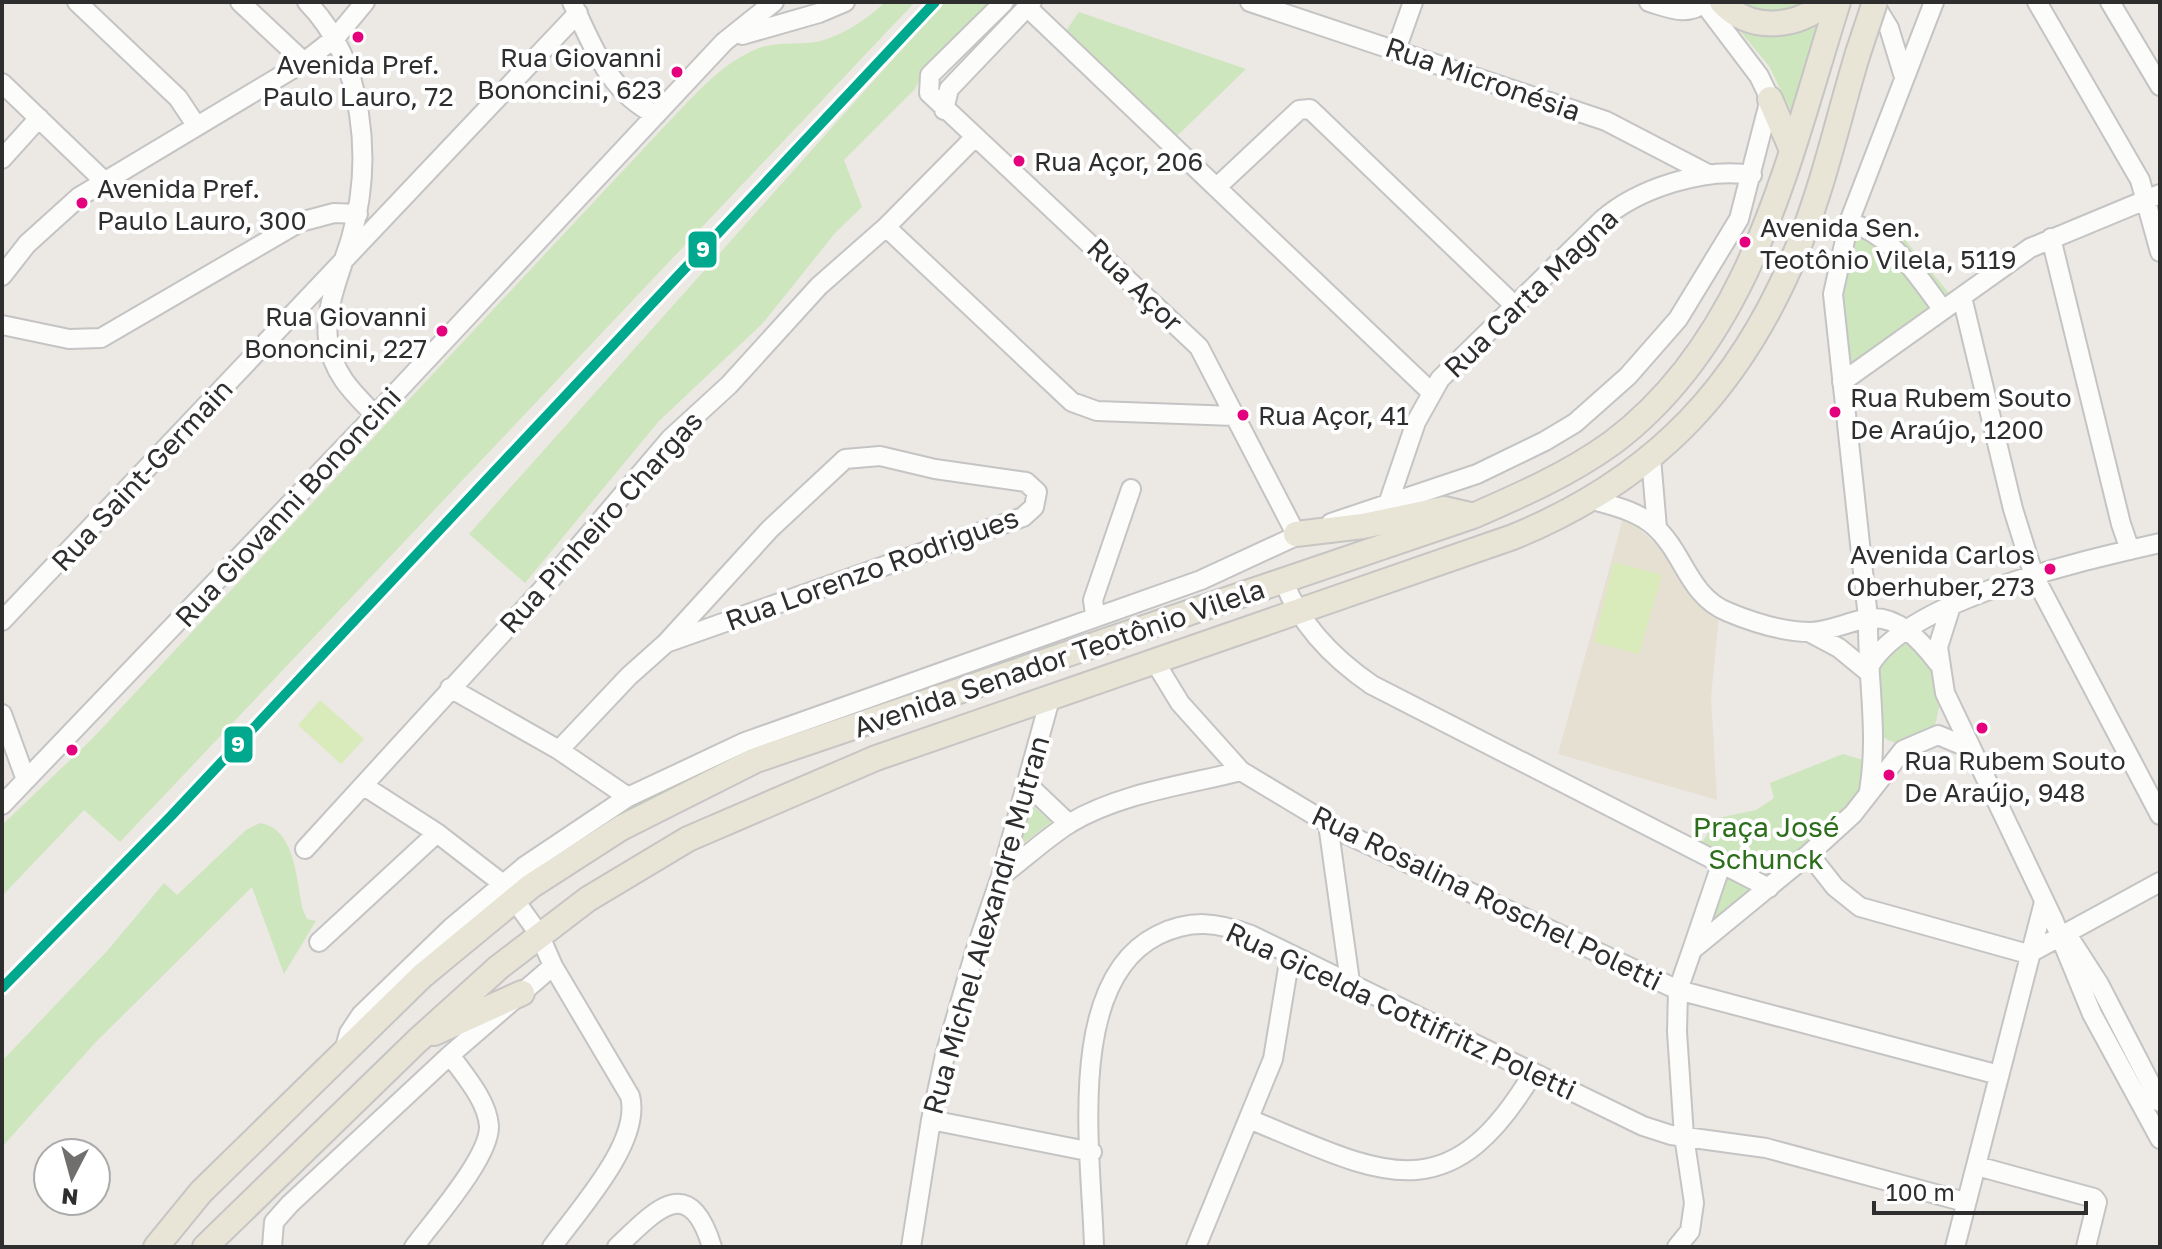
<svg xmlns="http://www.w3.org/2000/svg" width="2162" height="1249" font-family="'Golos Text',sans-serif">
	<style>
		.education { fill: #e6e0d3 }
		.green { fill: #cee6be }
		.pitch { fill: #d9eabb }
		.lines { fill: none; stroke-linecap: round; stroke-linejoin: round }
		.minor-casing { stroke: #c5c4c5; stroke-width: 22 }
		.major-casing { stroke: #c6c5c4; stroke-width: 28 }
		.minor { stroke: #fcfcfb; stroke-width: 18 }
		.major { stroke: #e8e4d6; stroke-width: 24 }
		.major-bridge-casing { stroke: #c6c5c4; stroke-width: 28; stroke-linecap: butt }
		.major-bridge { stroke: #e8e4d6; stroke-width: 24 }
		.rail-1-casing { stroke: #fff; stroke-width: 16 }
		.rail-1 { stroke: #00a88e; stroke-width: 10 }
		.bus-dot { fill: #e5007d; stroke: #fff; stroke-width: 3 }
		.labels { text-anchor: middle; stroke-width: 8; stroke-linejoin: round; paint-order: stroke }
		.bus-label { font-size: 26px; fill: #2e2e2e; stroke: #fff; text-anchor: start }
		.street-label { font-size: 28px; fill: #2e2e2e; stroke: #fff }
		.park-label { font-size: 28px; fill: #2c6e1b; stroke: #fff }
		.line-badge { stroke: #fff; stroke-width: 3 }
		.badge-label { font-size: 22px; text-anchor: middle; font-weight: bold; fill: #fff }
	</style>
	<rect width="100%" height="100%" fill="#ece8e4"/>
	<path class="education" d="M1624,515L1664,552L1693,595L1719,616L1711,697L1717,800L1558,754Z"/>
	<path class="green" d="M885,2H915L120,842L84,810L2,896V825L92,739L661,130C690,101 716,67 754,50C774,41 795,45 816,42C840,37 868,19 885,2Z
		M944,2H994L924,70L915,89L844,160L862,207L835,233L763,323L659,421L525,583L469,534Z
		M1716,2L1738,18L1822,15L1793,115L1769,66Z
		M1734,2H1811C1786,20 1761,12 1734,2Z
		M1079,12L1246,69L1177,136L1063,35Z
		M1858,213L1902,236L1953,298L1845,373L1837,295Z
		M1905,641L1929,658L1943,689L1933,735C1910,744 1896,750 1876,731L1872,661Z
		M1843,754L1870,762L1868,787L1768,885L1699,847L1718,818L1756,810L1774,798L1770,783Z
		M1032,805L1051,822L1020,846Z
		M260,823C296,829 296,880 303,910L307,919L316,921L284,974L252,887L94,1044L2,1147V1061L108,950L164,883L177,895L246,830Z
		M1717,861L1765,889L1695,945Z"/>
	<path class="pitch" d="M1614,562L1662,575L1639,654L1594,642Z
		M320,700L364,739L341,764L298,725Z"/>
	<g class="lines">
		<g class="minor-casing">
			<path id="minor" d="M77,2L178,98L196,125
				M240,2L304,62
				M307,2C365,61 373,162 351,238C342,268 324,308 328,339C332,373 353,393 375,415
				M572,2C593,47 609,92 656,115
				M1004,2L930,75L929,93L1199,347L1296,534
				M1250,2L1606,121L1708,174
				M1649,2C1669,8 1688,17 1705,2
				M1873,2L1889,28L1904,77
				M2037,2L2140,180L2160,252
				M2110,2L2160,86
				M1027,7L1431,392
				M742,35L819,13L845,2
				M1396,50L1413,2
				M2,83L104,181
				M944,110L949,89L1032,2
				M2,159L39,118
				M1218,186L1299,110L1310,109L1513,304
				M1849,222C1894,236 1916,274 1943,310
				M886,227L1072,402L1097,411L1235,416
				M2051,238L2121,524L2130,550
				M2,276L27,244L79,197L304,62L336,37L365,2
				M1962,297L2013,509L2034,576L2160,815
				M2,325L69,339L101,338L300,222L334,213L358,214
				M1842,382L2030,248L2160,194
				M1651,458L1657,528
				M1593,500C1614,506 1637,511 1654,526C1684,552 1688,596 1728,612C1752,622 1784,632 1811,632C1830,631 1846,623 1864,619C1896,612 1921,641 1938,663
				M1388,504L1416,422L1440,379L1602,220C1638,188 1706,167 1752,175
				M1331,523L1477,474L1545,441L1575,423L1628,376L1678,319L1739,219L1770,99L1759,76L1703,2
				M1284,582C1301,626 1334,659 1372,685L1769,888
				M1951,606L1938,647L1945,693L2053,919L2092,1014L2160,1139
				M1095,615L1093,600L1131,489
				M2,621L578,13
				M1809,632L1839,648L1867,671C1900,600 2087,560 2160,543
				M1155,662L1180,703L1241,771L1344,833L1678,990L1999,1075
				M450,688L559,750L628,797
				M2,714L26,780
				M559,750L629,676L666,643L770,529L845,459L880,456L935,469L1026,482L1037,492L1034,507L1023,517L666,643
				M1026,783L1069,824
				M364,786L437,833L503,884L539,934L553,966L630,1096C642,1142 579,1209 552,1247
				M1869,791C1879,733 1867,677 1868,618L1833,294L1849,222L1934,2
				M2,805L375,415L724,42L774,2
				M1328,824L1350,982
				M305,849L540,592L670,439L729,385L819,286L886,227L975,137
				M1809,854L1835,887L1860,907L2028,954L2160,882
				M1001,876C1024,859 1046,838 1070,823C1121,793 1185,785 1241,771
				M2070,939L2099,984L2160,1102
				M319,942L437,833
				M1692,950L1722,862
				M345,1048L349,1033L361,1015L451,928L525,866L628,797L745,742L1201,580L1307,531
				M1249,1119C1378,1172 1447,1218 1533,1073
				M931,1120L1092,1152
				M1977,1166L2094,1198L2097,1202L2086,1247
				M272,1247L274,1222L290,1204L450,1055L553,966
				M414,1247C433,1221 490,1157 489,1126C487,1100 464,1075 450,1055
				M617,1247C655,1211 689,1171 712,1247
				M911,1247L931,1120L945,1055L975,952L1001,876L1050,699
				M1094,1247C1092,1160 1063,982 1158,935C1191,919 1217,922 1251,935L1643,1126L1671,1135L1766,1148L1965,1202
				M1196,1247L1273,1059L1290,956
				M1677,1247L1690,1231L1694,1203L1684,1136L1677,1032L1678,990L1692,950L1809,854L1853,814L1903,750L1938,735L1969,748
				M1955,1247L2044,902"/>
		</g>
		<g class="major-casing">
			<path id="major" d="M1722,2C1751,33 1797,28 1827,2
				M1770,99L1791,148
				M1296,534L1363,526L1444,509L1470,515
				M434,1033L522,993
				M156,1247L201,1192L422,976L531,886L621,828L756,760L1473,516C1521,495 1569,474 1612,443C1752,338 1788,159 1838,2
				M205,1247L417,1041L499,967L588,899L688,839L876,758L1513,537C1657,478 1744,384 1801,240C1825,180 1839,115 1858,53"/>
		</g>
		<use href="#minor" class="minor"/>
		<use href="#major" class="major"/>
		<g class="major-bridge-casing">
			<path id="major-bridge" d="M1858,53L1875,2"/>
		</g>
		<use href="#major-bridge" class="major-bridge"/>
		<g class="rail-1-casing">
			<path id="rail-1" d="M2,988L171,816L935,2"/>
		</g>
		<use href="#rail-1" class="rail-1"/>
	</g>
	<g class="bus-dot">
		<circle cx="358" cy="37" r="7"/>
		<circle cx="677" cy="72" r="7"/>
		<circle cx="1019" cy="161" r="7"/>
		<circle cx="82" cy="203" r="7"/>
		<circle cx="1745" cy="242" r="7"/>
		<circle cx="442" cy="331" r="7"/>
		<circle cx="1835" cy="412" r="7"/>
		<circle cx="1243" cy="415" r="7"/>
		<circle cx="2050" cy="569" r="7"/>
		<circle cx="1982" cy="728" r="7"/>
		<circle cx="72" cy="750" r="7"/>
		<circle cx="1889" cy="775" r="7"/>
	</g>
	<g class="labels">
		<g class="bus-label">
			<text x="662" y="67" text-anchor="end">Rua Giovanni<tspan x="662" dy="32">Bononcini, 623</tspan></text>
			<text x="358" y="74" text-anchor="middle">Avenida Pref.<tspan x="358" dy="32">Paulo Lauro, 72</tspan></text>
			<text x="1034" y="171">Rua Açor, 206</text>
			<text x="97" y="198">Avenida Pref.<tspan x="97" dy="32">Paulo Lauro, 300</tspan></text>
			<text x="1760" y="237">Avenida Sen.<tspan x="1760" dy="32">Teotônio Vilela, 5119</tspan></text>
			<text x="427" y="326" text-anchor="end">Rua Giovanni<tspan x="427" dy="32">Bononcini, 227</tspan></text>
			<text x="1850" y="407">Rua Rubem Souto<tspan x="1850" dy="32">De Araújo, 1200</tspan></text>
			<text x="1258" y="425">Rua Açor, 41</text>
			<text x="2035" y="564" text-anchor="end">Avenida Carlos<tspan x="2035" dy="32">Oberhuber, 273</tspan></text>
			<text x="1904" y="770">Rua Rubem Souto<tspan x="1904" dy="32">De Araújo, 948</tspan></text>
		</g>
		<g class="street-label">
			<text transform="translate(1483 79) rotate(19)" y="10">Rua Micronésia</text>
			<text transform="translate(1135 285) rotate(44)" y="10">Rua Açor</text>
			<text transform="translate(1531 293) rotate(-44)" y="10">Rua Carta Magna</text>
			<text transform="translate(142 475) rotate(-47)" y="10">Rua Saint-Germain</text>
			<text transform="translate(288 507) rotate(-47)" y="10">Rua Giovanni Bononcini</text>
			<text transform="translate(601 522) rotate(-48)" y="10">Rua Pinheiro Chargas</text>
			<text transform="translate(872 569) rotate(-20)" y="10">Rua Lorenzo Rodrigues</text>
			<text transform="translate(1059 658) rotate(-19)" y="10">Avenida Senador Teotônio Vilela</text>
			<text transform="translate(1487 898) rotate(26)" y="10">Rua Rosalina Roschel Poletti</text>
			<text transform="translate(986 925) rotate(-74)" y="10">Rua Michel Alexandre Mutran</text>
			<text transform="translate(1401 1011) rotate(25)" y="10">Rua Gicelda Cottifritz Poletti</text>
		</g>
		<g class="park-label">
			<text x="1766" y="837">Praça José<tspan x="1766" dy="32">Schunck</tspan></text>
		</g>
	</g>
	<g class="line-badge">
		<rect x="687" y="230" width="31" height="39" rx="8" fill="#00a88e"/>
		<rect x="223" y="725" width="31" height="39" rx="8" fill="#00a88e"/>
	</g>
	<g class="badge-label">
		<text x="703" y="257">9</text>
		<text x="238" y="752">9</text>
	</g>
	<rect width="2162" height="1249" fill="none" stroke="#2e2e2e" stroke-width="8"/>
	<g transform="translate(72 1177) rotate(186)"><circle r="38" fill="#ffffff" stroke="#ababab" stroke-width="2"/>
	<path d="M0-6L14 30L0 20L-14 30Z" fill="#706f6e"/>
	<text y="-12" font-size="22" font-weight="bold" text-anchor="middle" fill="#2e2e2e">N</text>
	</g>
	<path d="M1874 1201v12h212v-12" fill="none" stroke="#2e2e2e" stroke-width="4"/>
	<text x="1886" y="1201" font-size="24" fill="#2e2e2e" stroke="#ffffff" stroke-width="6" paint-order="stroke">100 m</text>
</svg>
